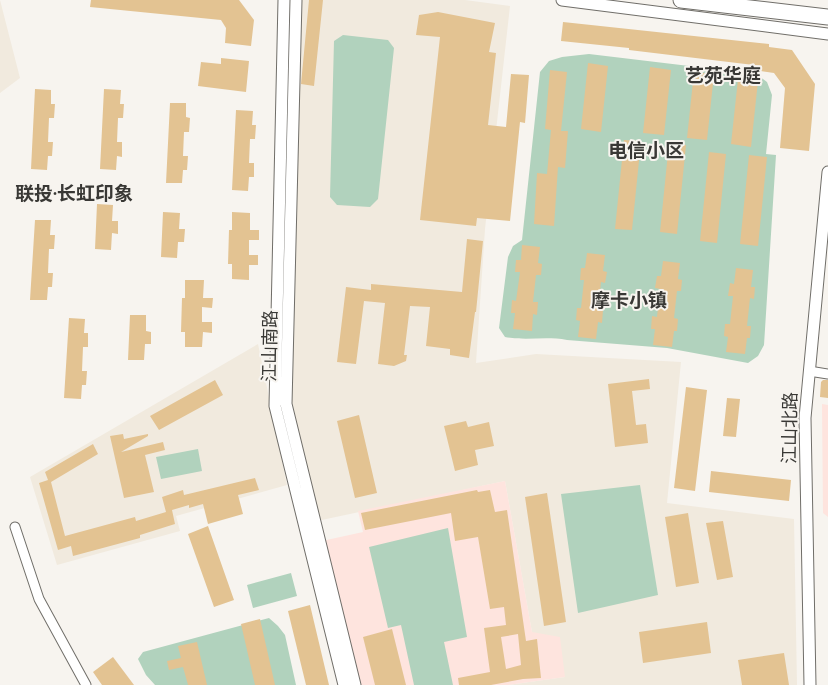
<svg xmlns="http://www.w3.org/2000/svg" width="828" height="685" font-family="'PT Sans Narrow','Noto Sans SC',sans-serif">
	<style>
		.built { fill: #f1eade }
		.education { fill: #fee4de }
		.green { fill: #b1d2bd }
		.building { fill: #e3c392; fill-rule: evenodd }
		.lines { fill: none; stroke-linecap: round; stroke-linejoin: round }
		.minor-casing { stroke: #706e69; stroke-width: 11 }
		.tertiary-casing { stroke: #706e69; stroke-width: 13 }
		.trunk-casing { stroke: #706e69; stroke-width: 17 }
		.minor { stroke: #fff; stroke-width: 9 }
		.tertiary { stroke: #fff; stroke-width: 11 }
		.trunk { stroke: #fff; stroke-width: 15 }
		.labels { text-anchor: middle; stroke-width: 4; stroke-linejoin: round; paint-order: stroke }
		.street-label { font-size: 18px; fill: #393835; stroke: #f7f4ef }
		.neighbourhood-label { font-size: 19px; font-weight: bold; fill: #393835; stroke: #f7f4ef }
	</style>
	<rect width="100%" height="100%" fill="#f7f4ef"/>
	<path class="built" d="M0,0L20,78L0,93Z
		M297,0H465L510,6L485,229L476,363L536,354L681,362L667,503L794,519L797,685H508L565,677L532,632L505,481L317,521L289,390Z
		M258,344L287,485L176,516L180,531L57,565L30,477Z"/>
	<path class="education" d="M822,404L828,405V517L823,513Z
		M505,481L532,632L560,637L565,677L508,685H358L322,541L363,532L358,511Z"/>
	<path class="green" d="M343,35L388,40L394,48L378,199L370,207L337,205L330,197L334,41Z
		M589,54L756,74L767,82L772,95L766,154L776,155L764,345L758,356L748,363L667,348L567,340C546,336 526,341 505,337L499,328L508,257L513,246L522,240L540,72L549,61L562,57Z
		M198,449L202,471L161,479L156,457Z
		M640,485L658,595L578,613L561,494Z
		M448,528L467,637L444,642L453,685H414L401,625L388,628L369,547Z
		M291,573L297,596L253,608L247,585Z
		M269,618L278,626L285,635L296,685H155L146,675L138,659L143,652Z"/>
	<path class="building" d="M91,0H239L254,20L251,46L225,43L226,28L221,20L90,7Z
		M309,0H323L314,86L301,84Z
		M438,12L495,23L489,52L496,53L488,125L506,127L511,74L529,75L525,123L520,122L510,221L477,218L476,226L420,220L440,37L416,35L419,15Z
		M563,22L769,44V47L792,50L815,84L809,151L780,148L785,88L774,73L760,71L762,66L629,50V48L561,41Z
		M221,58L249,61L246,92L198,86L201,62L221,64Z
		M588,63L608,66L601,132L581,129Z
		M650,67L671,70L664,135L643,133Z
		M550,70L567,72L561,131H568L565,168L558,167L554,226L534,224L537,173L547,174L551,130L545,129Z
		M694,72L714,74L707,140L687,138Z
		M738,79L758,81L751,147L731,144Z
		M35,89L51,90V104H55L54,118H49L48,142H53L52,156H48L47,170L31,169Z
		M104,89L121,90L120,104H124L123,118H118L117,142H122V157L117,156L116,170L100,169Z
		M170,103H186V117L190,118L189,132H184L183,156H188L187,170H183L182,183H166Z
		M236,110L253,111L252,125H256L255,139H250L249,163H254V177H249L248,191L232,190Z
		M624,140L641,141L632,230L615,229Z
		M669,143L686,145L677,234L660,232Z
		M709,152L726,154L717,243L700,241Z
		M749,155L767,157L758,246L740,244Z
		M97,204L113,205L112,221H118V234L112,233L111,250L95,249Z
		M163,212L180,213L179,229H185L184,242H178L177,258L161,257Z
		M232,212L250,213V230H259V240H249V255H258V265H249V280L232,279V264H228L229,230H232Z
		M35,220H51L50,235H55L54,249H49L48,273H53L52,287H48L47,300H30Z
		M467,239L483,241L476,312H475L469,358L450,355V349L426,346L430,307L410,306L404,355H407L406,361L394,366L378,364L385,303L364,301L356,364L337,362L346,287L371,290V284L462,292Z
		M522,245L540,247L538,263L542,264L541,275H536L533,302H538L537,315L533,314L532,331L513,329L515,313H511L512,300L516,301L520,272H515L516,260H521Z
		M587,253L605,255L603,271L607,272L605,283L601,282L598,310H603L602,323L598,322L596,339L578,337L580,321L576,320L577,308H581L584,280H580L581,268H585Z
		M663,261L680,263L678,279L682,280L681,291H677L674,318L678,319L677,331H674L672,347L653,345L655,329H651L652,316L657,317L660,289L655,288L657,276H661Z
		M736,268L753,270L751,287H755L754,299L750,298L747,326H751L750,338H747L745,354L726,352L728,337L724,336L725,324H730L733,296H728L730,283L734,284Z
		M185,280H204L203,298H213L212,308L202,307V322H212V333L203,332L202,347H185V332H181L182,298H185Z
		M130,315H146V331L151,332V344H145L144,360H128Z
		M69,318L85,319L84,333H88V347H83L82,371H87L86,385H82L81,399L64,398Z
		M649,379L650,389L632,391L636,425L646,424L648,443L615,447L608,384Z
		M215,380L223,395L159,430L150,416Z
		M823,380H828V398L820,397L821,382Z
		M686,387L707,390L695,491L674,488Z
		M727,398L740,399L736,437L723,436Z
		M359,415L377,493L355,498L337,421Z
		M466,421L468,427L489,422L494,446L475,450L478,465L455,471L444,426Z
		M123,434L124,439L148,434V436L121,452L163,442L165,450L145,455L154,492L124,498L110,436Z
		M93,444L98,454L51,482L65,536L135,517L136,521L166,512L162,497L183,490L184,495L255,478L259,490L238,495L243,514L208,524L203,504L189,508V505L172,510L175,524L140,535V538L73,556L71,546L58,550L39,483L48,480L45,472Z
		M711,471L791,480L789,501L709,492Z
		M477,490L478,492L490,490L495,512L507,510L526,641L537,639L541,678L523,679L491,685H459L458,678L490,672L484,628L506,625L504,607L490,609L478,537L455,541L451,513L365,530L361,513ZM518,634L521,665L506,669L501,637Z
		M547,493L566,622L544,626L525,497Z
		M688,513L699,583L676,587L665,517Z
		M723,521L733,577L717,580L706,523Z
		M208,526L234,600L214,607L188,534Z
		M310,605L329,685H306L288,611Z
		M260,619L275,685H255L241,624Z
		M707,622L711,653L643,663L639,632Z
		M392,629L406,685H375L363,637Z
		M197,642L207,685H188L183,667L169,670L167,661L181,658L178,646Z
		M784,653L789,685H742L738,660Z
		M113,657L134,685H102L93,672Z"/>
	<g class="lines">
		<g class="minor-casing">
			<path id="minor" d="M809,371L828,374
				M15,527L39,599L86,685"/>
		</g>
		<g class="tertiary-casing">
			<path id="tertiary" d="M284,0L275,406L344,685
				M296,0L286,404L355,685
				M562,0L828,34
				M810,685L805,418L828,172"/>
		</g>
		<g class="trunk-casing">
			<path id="trunk" d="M681,0L828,17"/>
		</g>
		<use href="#minor" class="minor"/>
		<use href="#tertiary" class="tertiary"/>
		<use href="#trunk" class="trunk"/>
	</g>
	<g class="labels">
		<g class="street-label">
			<text transform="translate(270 346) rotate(-89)" y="6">江山南路</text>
			<text transform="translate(790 428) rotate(-89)" y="6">江山北路</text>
		</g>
		<g class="neighbourhood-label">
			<text x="723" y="82">艺苑华庭</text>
			<text x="646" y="157">电信小区</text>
			<text x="74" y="200">联投·长虹印象</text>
			<text x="629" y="307">摩卡小镇</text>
		</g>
	</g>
</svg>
